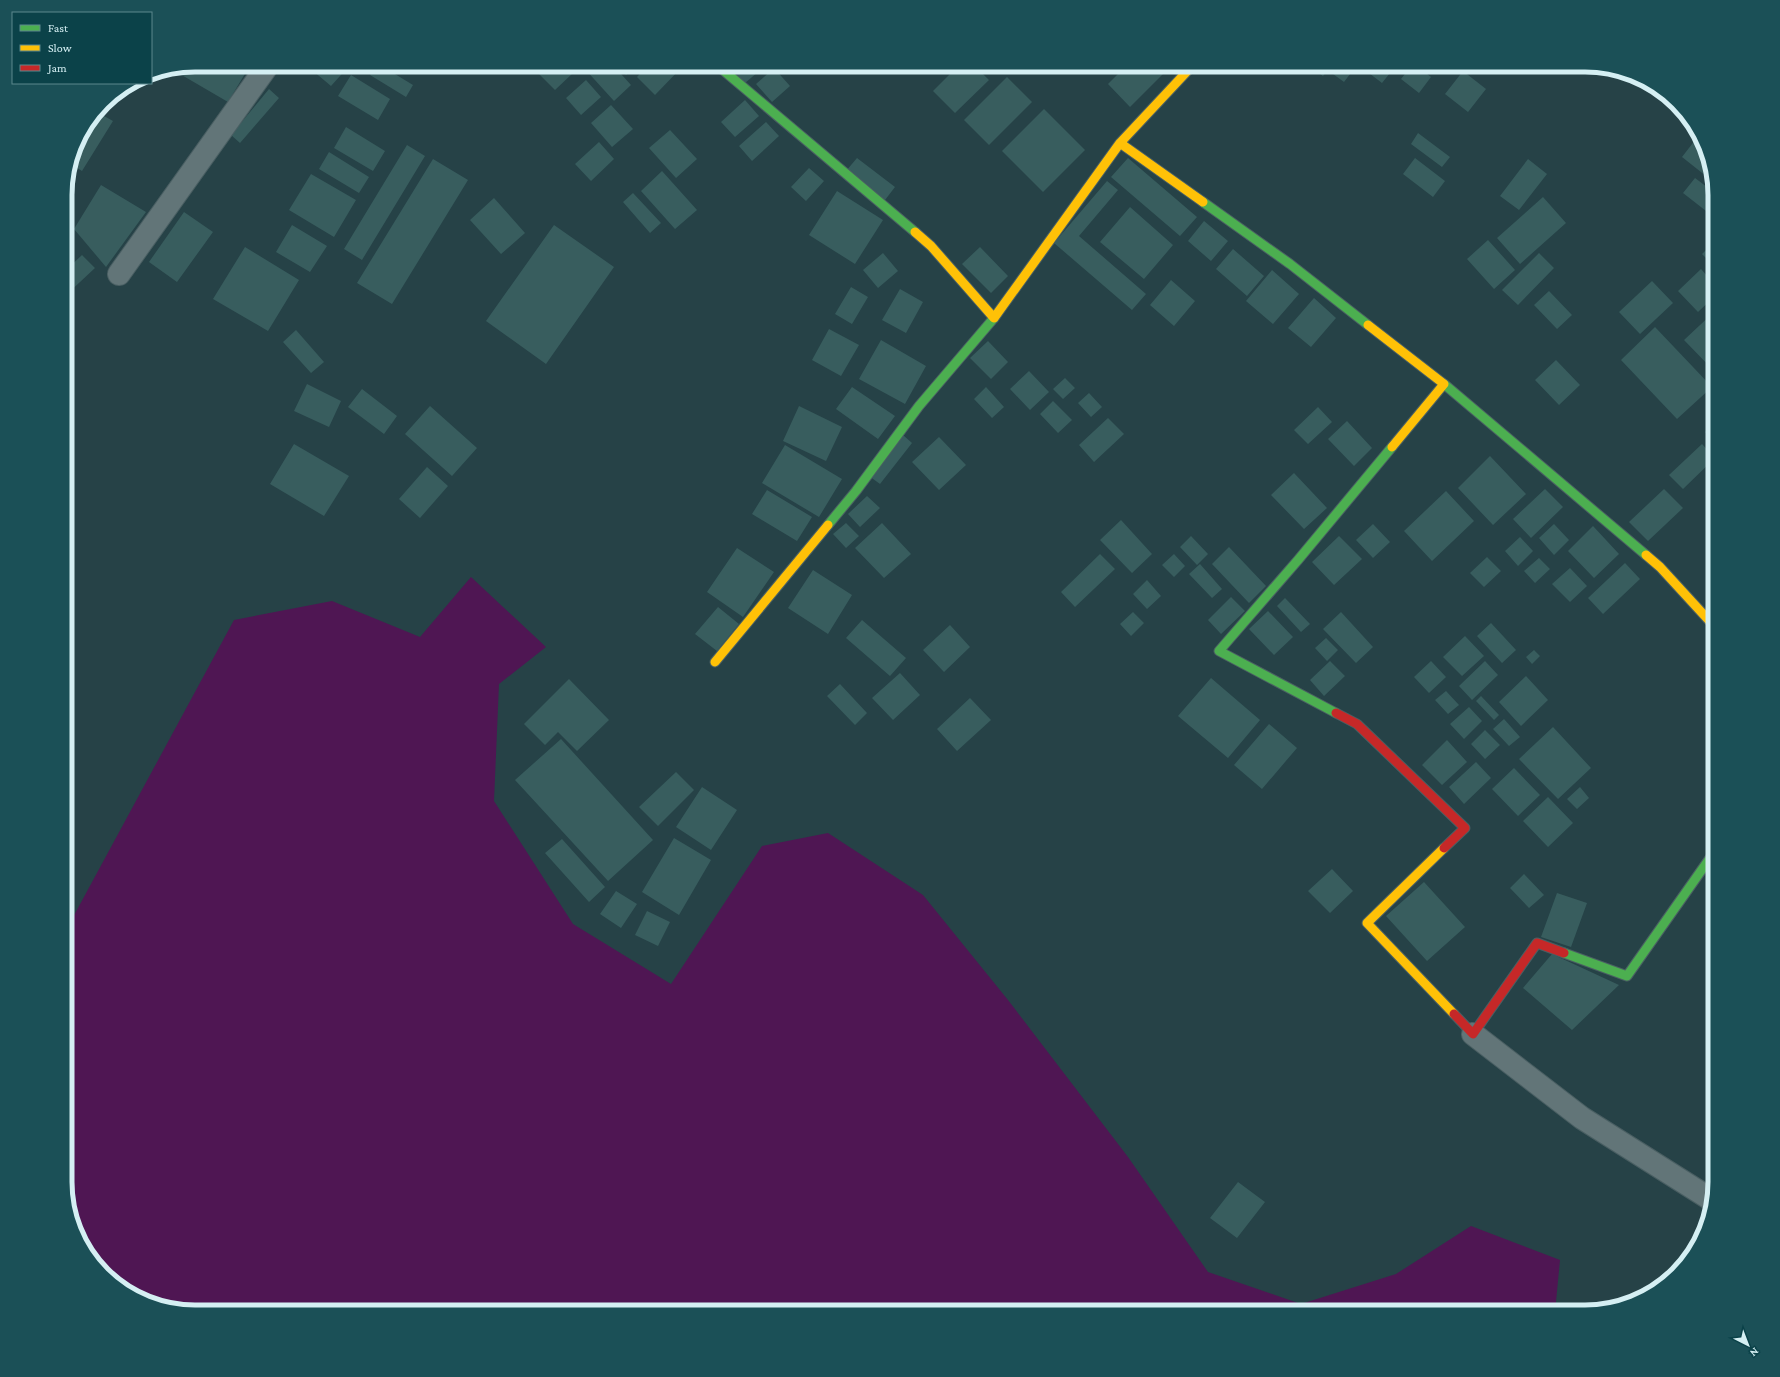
<svg xmlns="http://www.w3.org/2000/svg" width="1780" height="1377" font-family="'Crimson Pro',serif">
	<style>
		.water { fill: #4f1653 }
		.building { fill: #385d5e }
		.lines { fill: none; stroke-linecap: round; stroke-linejoin: round }
		.street-casing { stroke: #4a5f63; stroke-width: 24 }
		.fast-casing { stroke: #4a5f63; stroke-width: 11 }
		.slow-casing { stroke: #4a5f63; stroke-width: 11 }
		.jam-casing { stroke: #4a5f63; stroke-width: 11 }
		.street { stroke: #627578; stroke-width: 22 }
		.fast { stroke: #4caf50; stroke-width: 9 }
		.slow { stroke: #ffc107; stroke-width: 9 }
		.jam { stroke: #c62828; stroke-width: 9 }
		.rim { fill: none; stroke: #d5eff3; stroke-width: 5 }
	</style>
	<rect width="100%" height="100%" fill="#264247"/>
	<path class="water" d="M471,577L546,647L499,684L494,801L573,924L671,984L762,846L828,833L923,895L1008,1000L1128,1157L1208,1272L1301,1304L1396,1274L1471,1226L1560,1260L1555,1312H195L153,1305L116,1285L79,1240L65,1190V932L234,620L332,601L420,637Z"/>
	<path class="building" d="M195,65H246L249,67L228,102L180,74L184,67Z
		M306,65H348L349,66L331,86Z
		M376,65H380L413,85L406,97L370,75Z
		M530,65H565L573,73L555,90Z
		M587,65H613L631,85L614,101L584,68Z
		M617,65H637L626,75Z
		M648,65H682L683,66L655,95L637,77Z
		M728,65H752L758,72L745,83Z
		M959,65H974L989,80L955,113L933,91Z
		M1127,65H1172L1130,107L1108,84Z
		M1308,65H1332L1323,76Z
		M1340,65H1357L1344,82L1333,74Z
		M1369,65H1390L1394,68L1382,83L1365,70Z
		M1412,65H1416L1431,77L1419,93L1401,79Z
		M774,68L790,86L772,102L756,84Z
		M1463,71L1486,89L1468,112L1445,94Z
		M351,75L390,99L378,120L338,96Z
		M1007,77L1032,102L989,145L964,120Z
		M586,80L601,97L581,115L566,98Z
		M269,89L279,98L240,143L231,135Z
		M745,100L759,116L735,137L721,122Z
		M611,105L633,129L612,147L591,123Z
		M1044,109L1085,150L1043,192L1002,151Z
		M97,112L113,121L82,171L71,164L75,145Z
		M766,122L779,136L752,161L739,146Z
		M346,127L385,151L373,171L334,148Z
		M670,130L697,159L676,178L649,148Z
		M1418,133L1450,157L1442,167L1411,144Z
		M1699,135L1702,138L1711,180L1682,157Z
		M599,142L614,159L591,181L575,164Z
		M407,145L425,156L362,260L344,249Z
		M329,152L369,177L359,193L319,169Z
		M857,158L895,187L885,200L846,171Z
		M1128,158L1197,217L1180,236L1111,177Z
		M1415,158L1445,181L1433,197L1403,174Z
		M433,159L468,180L392,304L357,283Z
		M1528,159L1547,174L1519,210L1500,196Z
		M809,168L824,181L806,201L791,187Z
		M662,171L697,210L675,229L641,191Z
		M311,174L356,200L334,237L289,210Z
		M1695,178L1715,193V218L1683,193Z
		M1107,181L1118,190L1079,236L1146,294L1132,310L1054,243Z
		M101,185L146,212L106,267L74,229Z
		M837,191L883,220L855,264L809,235Z
		M633,193L661,223L650,233L623,202Z
		M1543,197L1566,223L1520,264L1497,238Z
		M494,198L525,233L501,254L470,220Z
		M1130,207L1173,245L1144,279L1100,242Z
		M184,212L213,232L177,282L149,262Z
		M1204,221L1228,241L1211,261L1188,241Z
		M292,225L327,246L310,272L276,252Z
		M554,225L614,267L546,364L486,321Z
		M1488,240L1515,270L1494,289L1467,259Z
		M1715,241V266H1714L1702,254Z
		M245,247L299,280L268,331L213,299Z
		M980,247L1008,276L991,293L962,264Z
		M1233,249L1264,276L1247,296L1216,269Z
		M883,253L898,271L878,288L863,270Z
		M1539,253L1554,268L1518,305L1502,290Z
		M82,255L95,268L65,296V271Z
		M1701,269L1715,285V296L1698,312L1678,291Z
		M1272,270L1299,294L1273,324L1246,301Z
		M1171,280L1195,301L1174,326L1150,305Z
		M1652,281L1673,303L1640,334L1619,312Z
		M851,287L868,297L852,324L835,314Z
		M900,289L923,302L906,333L882,320Z
		M1549,291L1572,315L1557,329L1534,305Z
		M1314,298L1336,318L1311,347L1288,328Z
		M1715,311V370L1714,371L1684,340Z
		M1655,327L1712,387L1677,419L1621,360Z
		M829,329L859,345L841,376L812,360Z
		M296,330L324,362L311,373L283,342Z
		M881,340L926,366L905,404L859,379Z
		M988,341L1008,362L991,379L970,358Z
		M1556,360L1580,385L1559,405L1535,380Z
		M1029,371L1049,392L1030,410L1010,389Z
		M1065,378L1075,388L1063,399L1053,389Z
		M307,384L341,401L329,427L294,411Z
		M852,387L895,416L878,439L836,409Z
		M986,387L1004,407L992,418L974,399Z
		M362,389L397,416L384,434L348,407Z
		M1089,393L1102,407L1091,417L1078,403Z
		M1053,401L1072,420L1058,433L1040,414Z
		M430,406L477,448L452,476L405,434Z
		M799,406L842,427L826,461L783,441Z
		M1318,407L1332,422L1308,444L1294,430Z
		M1108,418L1124,434L1094,462L1079,445Z
		M1347,421L1372,448L1354,466L1328,439Z
		M1715,423V442L1705,432Z
		M903,435L912,443L880,484L869,476Z
		M939,437L966,465L939,490L912,462Z
		M294,444L349,476L324,516L270,484Z
		M1702,444L1715,458L1683,489L1669,475Z
		M785,445L842,479L819,517L762,483Z
		M1490,456L1526,494L1493,525L1458,488Z
		M427,467L448,486L420,518L399,499Z
		M1294,473L1327,508L1304,529L1271,495Z
		M1545,489L1563,507L1531,538L1513,519Z
		M1664,489L1683,508L1648,541L1629,522Z
		M767,490L812,517L797,541L752,514Z
		M1446,491L1474,521L1432,561L1404,531Z
		M867,496L880,508L860,527L848,514Z
		M1121,520L1152,554L1132,573L1100,540Z
		M846,523L859,536L846,548L833,534Z
		M882,523L911,554L884,578L855,548Z
		M1373,524L1390,542L1373,558L1356,540Z
		M1554,524L1569,540L1554,555L1539,538Z
		M1593,526L1619,554L1594,578L1568,551Z
		M1191,536L1208,554L1197,565L1180,547Z
		M1339,536L1362,559L1334,585L1312,562Z
		M1520,537L1533,551L1518,566L1505,551Z
		M1229,547L1266,586L1249,603L1212,564Z
		M737,548L774,572L743,617L707,592Z
		M1100,554L1115,569L1075,607L1061,592Z
		M1174,554L1185,566L1174,577L1162,565Z
		M1487,557L1501,571L1484,587L1470,573Z
		M1539,558L1550,569L1535,583L1524,571Z
		M1625,563L1640,579L1603,614L1588,598Z
		M1200,564L1222,589L1212,598L1189,574Z
		M1570,568L1587,586L1570,602L1552,584Z
		M813,570L852,595L828,634L788,608Z
		M1147,580L1161,596L1147,609L1133,594Z
		M1231,597L1245,611L1221,634L1208,620Z
		M1285,598L1310,624L1301,632L1277,606Z
		M718,607L739,624L717,651L695,634Z
		M1268,611L1293,637L1274,655L1249,629Z
		M1133,612L1144,623L1131,636L1120,624Z
		M1341,612L1373,647L1356,663L1323,629Z
		M862,620L906,658L890,676L846,638Z
		M1491,623L1516,650L1502,663L1477,636Z
		M950,625L970,647L944,672L923,650Z
		M1465,636L1484,656L1462,676L1443,657Z
		M1326,638L1338,650L1327,661L1315,648Z
		M1534,650L1540,656L1532,664L1526,657Z
		M1330,661L1345,676L1324,696L1310,680Z
		M1431,661L1446,677L1429,693L1414,677Z
		M1485,661L1498,675L1472,700L1459,686Z
		M900,673L920,695L893,720L872,698Z
		M1526,676L1548,700L1521,726L1499,702Z
		M1211,678L1260,720L1228,758L1178,716Z
		M569,679L609,720L577,751L558,732L545,745L524,724Z
		M840,684L867,713L855,725L827,696Z
		M1446,691L1459,705L1448,714L1435,700Z
		M1481,696L1499,715L1494,720L1476,701Z
		M970,698L991,720L957,751L937,729Z
		M1469,707L1482,721L1464,739L1450,724Z
		M1504,719L1520,737L1509,746L1493,729Z
		M1269,724L1297,748L1262,789L1234,765Z
		M1553,727L1591,768L1558,799L1519,759Z
		M1485,730L1500,745L1485,759L1471,744Z
		M561,739L653,840L608,881L515,780Z
		M1447,740L1467,762L1442,785L1422,765Z
		M1476,762L1491,778L1464,804L1449,787Z
		M1514,768L1540,795L1518,816L1492,789Z
		M676,772L694,790L658,826L639,807Z
		M702,787L737,810L711,850L676,827Z
		M1580,787L1589,798L1577,809L1567,799Z
		M1548,797L1573,823L1548,847L1523,821Z
		M674,838L711,860L679,915L642,892Z
		M562,839L605,887L589,902L545,853Z
		M1332,869L1353,891L1330,913L1308,891Z
		M1524,874L1544,895L1529,908L1510,888Z
		M1424,882L1465,927L1427,961L1386,916Z
		M616,891L637,904L621,928L600,914Z
		M1557,893L1587,903L1571,947L1541,937Z
		M647,911L670,922L658,946L635,935Z
		M1552,954L1619,985L1572,1030L1523,988Z
		M1238,1182L1265,1202L1237,1238L1210,1218Z"/>
	<g class="lines">
		<g class="street-casing">
			<path id="street" d="M119,274L268,65
				M1473,1034L1582,1118L1712,1200"/>
		</g>
		<g class="fast-casing">
			<path id="fast" d="M717,65L915,232
				M1203,202L1290,264L1368,325
				M1444,384L1646,555
				M828,525L856,491L919,406L994,318
				M1336,713L1219,651L1298,560L1392,447
				M1564,953L1627,976L1715,851"/>
		</g>
		<g class="slow-casing">
			<path id="slow" d="M1193,65L1120,143L1203,202
				M915,232L931,246L994,318L1120,143
				M1368,325L1444,384L1392,447
				M1646,555L1660,567L1715,627
				M715,662L828,525
				M1444,848L1367,923L1454,1014"/>
		</g>
		<g class="jam-casing">
			<path id="jam" d="M1336,713L1357,724L1465,828L1444,848
				M1454,1014L1473,1034L1537,943L1564,953"/>
		</g>
		<use href="#street" class="street"/>
		<use href="#fast" class="fast"/>
		<use href="#slow" class="slow"/>
		<use href="#jam" class="jam"/>
	</g>
	<path d="M0 0H1780V1377H0ZM195 72H1585A123 123 0 0 1 1708 195V1182A123 123 0 0 1 1585 1305H195A123 123 0 0 1 72 1182V195A123 123 0 0 1 195 72Z" fill="#1b5057" fill-rule="evenodd"/>
	<path class="rim" d="M195 72H1585A123 123 0 0 1 1708 195V1182A123 123 0 0 1 1585 1305H195A123 123 0 0 1 72 1182V195A123 123 0 0 1 195 72Z"/>
	<rect x="12" y="12" width="140" height="72" fill="#0b4249" stroke="#5c878d"/>
	<rect x="20" y="25" width="20" height="6" fill="#4caf50" stroke="#5c878d"/>
	<text x="48" y="32" font-size="12" fill="#d5eff3">Fast</text>
	<rect x="20" y="45" width="20" height="6" fill="#ffc107" stroke="#5c878d"/>
	<text x="48" y="52" font-size="12" fill="#d5eff3">Slow</text>
	<rect x="20" y="65" width="20" height="6" fill="#c62828" stroke="#5c878d"/>
	<text x="48" y="72" font-size="12" fill="#d5eff3">Jam</text>
	<g transform="translate(1748 1345) rotate(138)" stroke="#0b4249" stroke-width="3" paint-order="stroke">
	<path d="M0-3L7 15L0 10L-7 15Z" fill="#d5eff3"/>
	<text y="-6" font-size="11" font-weight="bold" text-anchor="middle" fill="#d5eff3">N</text>
	</g>
</svg>
